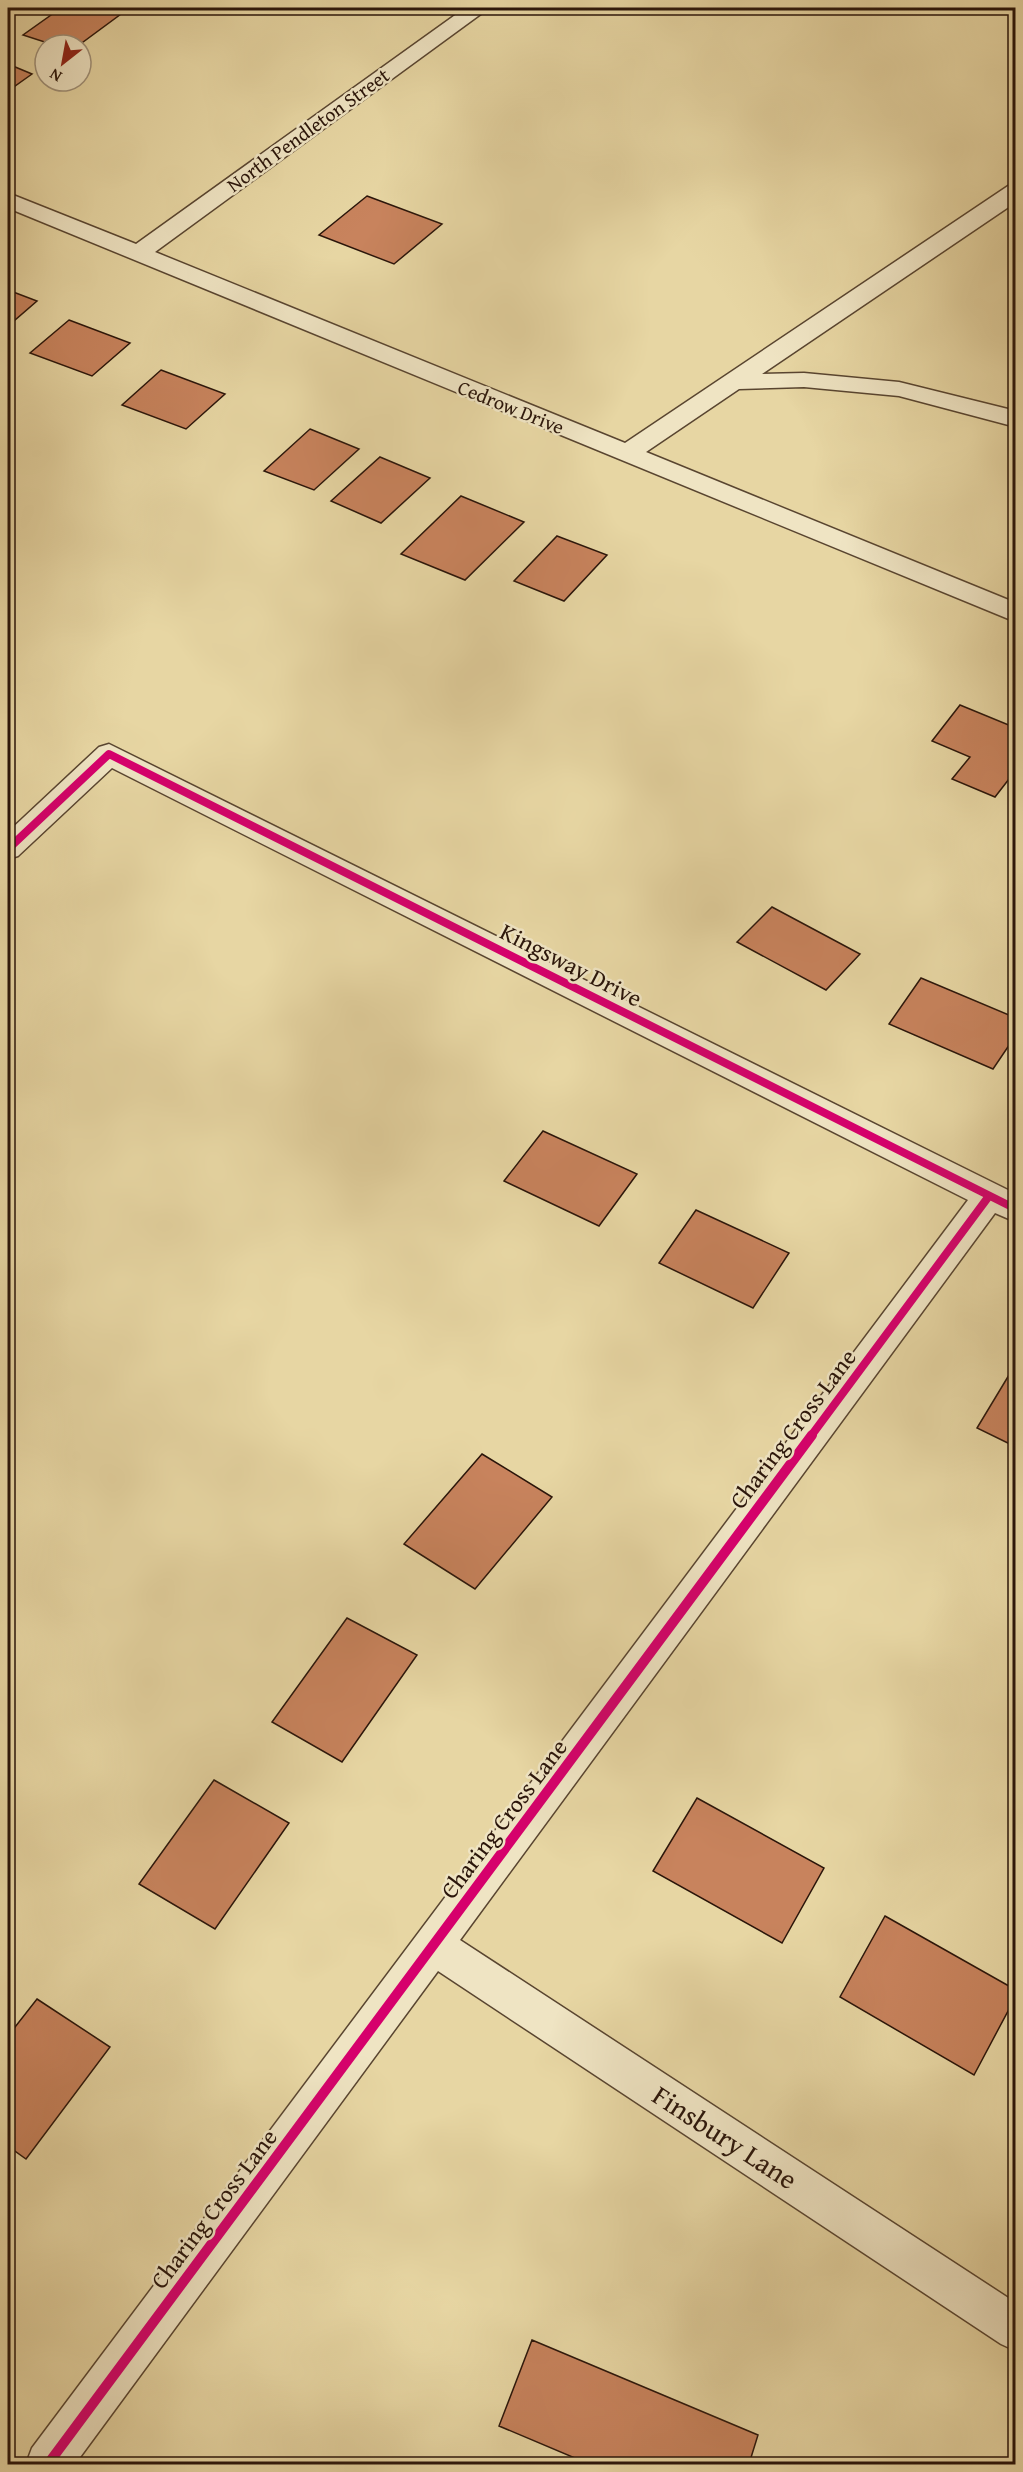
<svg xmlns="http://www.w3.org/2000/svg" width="1023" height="2472" font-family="'Gentium Book Plus',serif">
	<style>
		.building { fill: #c8835d; stroke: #2a150a; stroke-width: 1.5 }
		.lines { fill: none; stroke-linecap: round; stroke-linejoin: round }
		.minor-casing { stroke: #594530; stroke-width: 3 }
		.minor { fill: #efe4c3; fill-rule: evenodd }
		.cycleway-far1-casing { stroke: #efe4c3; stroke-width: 12 }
		.cycleway-casing { stroke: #efe4c3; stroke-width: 14 }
		.cycleway-far1 { stroke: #d6006c; stroke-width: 8 }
		.cycleway { stroke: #d6006c; stroke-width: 10 }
		.labels { text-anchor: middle; stroke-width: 5; stroke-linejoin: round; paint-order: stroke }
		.far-street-label { font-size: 20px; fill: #2a150a; stroke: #efe4c3 }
		.street-label { font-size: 24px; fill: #2a150a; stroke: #efe4c3 }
		.near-street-label { font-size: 28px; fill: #2a150a; stroke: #efe4c3 }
	</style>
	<rect width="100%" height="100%" fill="#e7d6a3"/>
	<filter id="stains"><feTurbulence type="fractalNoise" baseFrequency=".00333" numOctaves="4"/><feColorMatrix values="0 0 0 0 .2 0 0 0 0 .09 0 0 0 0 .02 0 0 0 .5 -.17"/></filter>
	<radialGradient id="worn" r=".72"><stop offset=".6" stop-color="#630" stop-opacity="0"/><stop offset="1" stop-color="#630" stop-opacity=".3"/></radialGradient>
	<path class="building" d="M61,8H102L121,14L79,45H54L23,35Z
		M8,64L32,74L8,91Z
		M367,196L442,224L394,264L319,235Z
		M8,290L37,301L8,326Z
		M69,320L130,343L92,376L30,353Z
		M161,370L225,394L186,429L122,405Z
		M310,429L359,449L314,490L264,471Z
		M380,457L430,478L381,523L331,501Z
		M461,496L524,522L465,580L401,554Z
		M557,536L607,555L564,601L514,581Z
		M960,705L1016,728V770L995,797L952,779L970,757L932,741Z
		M772,907L860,954L826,990L737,942Z
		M921,978L1016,1018V1035L993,1069L889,1024Z
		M543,1131L637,1174L599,1226L504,1181Z
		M696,1210L789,1253L753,1308L659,1263Z
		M1009,1375L1016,1377V1447L977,1428Z
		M482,1454L552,1497L475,1589L404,1544Z
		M347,1618L417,1655L342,1762L272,1722Z
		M214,1780L289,1823L215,1929L139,1884Z
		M697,1798L824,1868L782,1943L653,1871Z
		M885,1916L1016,1990V1996L974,2075L840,1997Z
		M37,1999L110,2047L26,2159L8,2146V2036Z
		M532,2340L758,2435L749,2464H589L499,2426Z"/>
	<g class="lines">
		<g class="minor-casing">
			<path id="minor" d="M465,8H489L155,252L625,443L1008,186L1016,184V202L762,374L804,373L899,382L1016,411V427L899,396L804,387L739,389L646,452L1016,603V622L8,208V193L136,244Z
				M109,744L1016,1194V1222L995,1213L460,1940L1016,2303V2351L1001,2344L438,1971L75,2464H26L32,2448L968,1200L112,768L18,856L8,859V832L99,747Z"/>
		</g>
		<use href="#minor" class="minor"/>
		<g class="cycleway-far1-casing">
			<path id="cycleway-far1" d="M8,849L109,754L1016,1209
				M811,1436L989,1196"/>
		</g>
		<g class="cycleway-casing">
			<path id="cycleway" d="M48,2464L812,1435"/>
		</g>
		<use href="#cycleway-far1" class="cycleway-far1"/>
		<use href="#cycleway" class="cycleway"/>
	</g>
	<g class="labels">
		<g class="far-street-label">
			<text transform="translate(308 130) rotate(-36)" y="7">North Pendleton Street</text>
			<text transform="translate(511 407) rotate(22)" y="7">Cedrow Drive</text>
		</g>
		<g class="street-label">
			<text transform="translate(571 965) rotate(27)" y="8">Kingsway Drive</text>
			<text transform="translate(793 1429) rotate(-53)" y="8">Charing Cross Lane</text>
			<text transform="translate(504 1819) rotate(-53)" y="8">Charing Cross Lane</text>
			<text transform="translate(214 2209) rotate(-53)" y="8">Charing Cross Lane</text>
		</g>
		<g class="near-street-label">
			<text transform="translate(725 2137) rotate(33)" y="10">Finsbury Lane</text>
		</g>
	</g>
	<rect width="1023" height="2472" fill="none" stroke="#e7d6a3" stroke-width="30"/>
	<rect x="9" y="9" width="1005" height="2454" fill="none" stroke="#2a150a" stroke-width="3"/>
	<rect x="15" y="15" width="993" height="2442" fill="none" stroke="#2a150a" stroke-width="1.5"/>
	<g transform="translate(63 63) rotate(211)"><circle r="28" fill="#efe4c3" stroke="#a09179" stroke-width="1.5"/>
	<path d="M0-4.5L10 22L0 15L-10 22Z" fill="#8f2418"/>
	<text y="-9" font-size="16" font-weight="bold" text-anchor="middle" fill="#2a150a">N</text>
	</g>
	<rect width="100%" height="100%" filter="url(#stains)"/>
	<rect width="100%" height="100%" fill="url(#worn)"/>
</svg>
